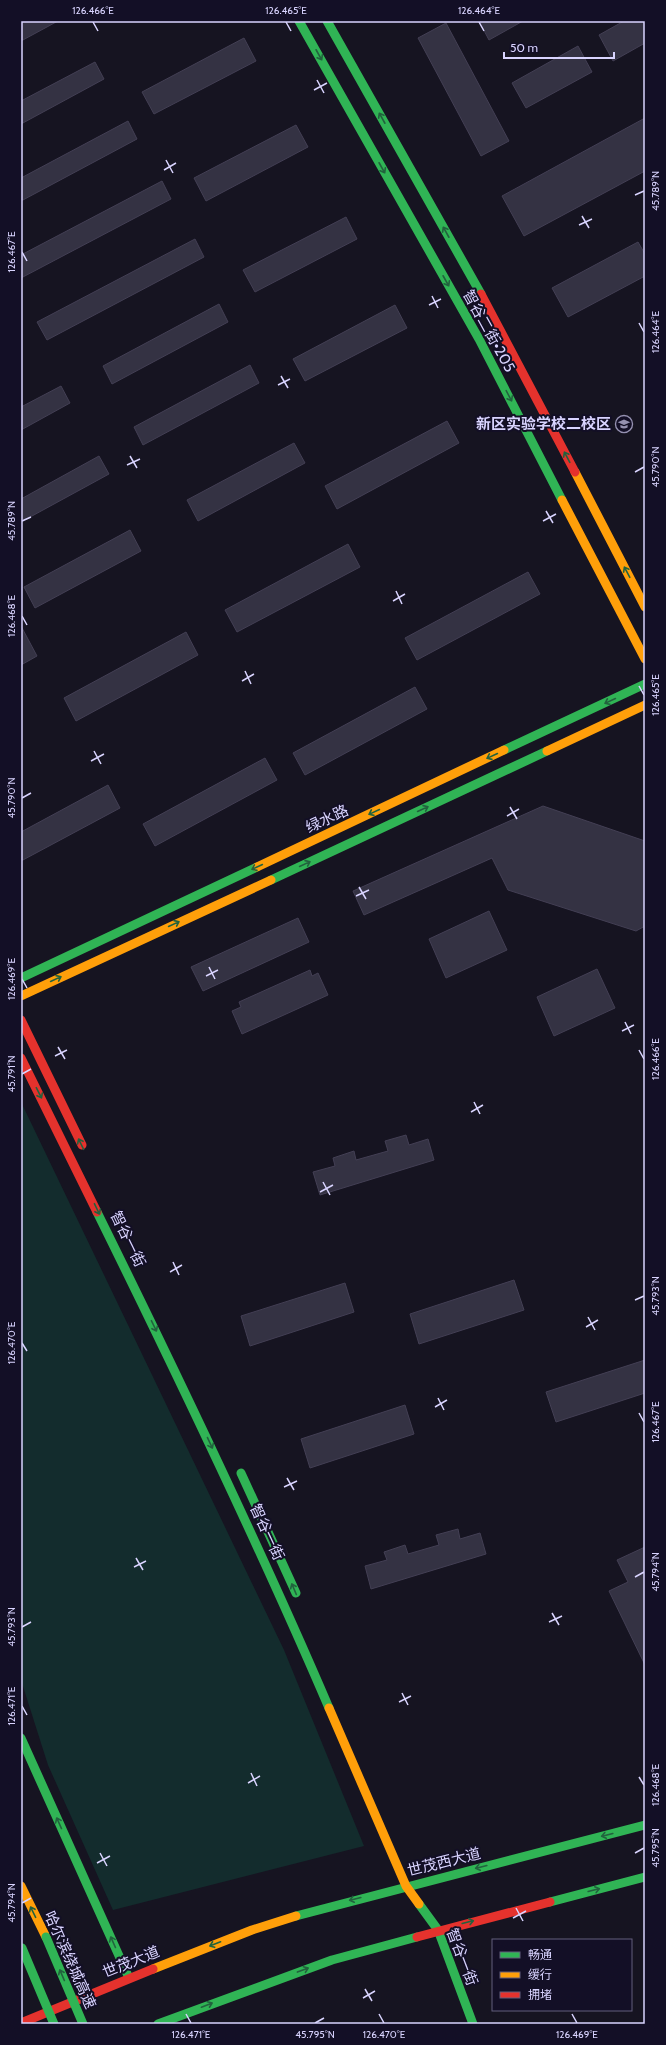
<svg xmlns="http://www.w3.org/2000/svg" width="666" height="2045" font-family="Cabin,'Noto Sans SC',sans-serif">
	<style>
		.green { fill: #132c2d }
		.building { fill: #343243; stroke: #433f54 }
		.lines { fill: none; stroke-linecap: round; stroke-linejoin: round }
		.fast { stroke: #30b455; stroke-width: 9 }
		.slow { stroke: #ff9f0a; stroke-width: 9 }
		.jam { stroke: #e5322d; stroke-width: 9 }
		.fast-bridge { stroke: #30b455; stroke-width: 9 }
		.oneway { stroke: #22623e }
		.ticks { fill: none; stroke: #d9d4ff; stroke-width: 1.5 }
		.labels { text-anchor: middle; stroke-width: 4; stroke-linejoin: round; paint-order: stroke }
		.street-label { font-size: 15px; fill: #d9d4ff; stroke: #130f26 }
		.poi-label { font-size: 15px; font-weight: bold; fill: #d9d4ff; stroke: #130f26; text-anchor: end }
		.neatline { fill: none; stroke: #d9d4ff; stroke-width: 1.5 }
		.ticks-label { font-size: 10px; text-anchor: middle; fill: #d9d4ff }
	</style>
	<rect width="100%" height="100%" fill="#161421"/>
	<path class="green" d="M21,1102L284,1650L364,1846L113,1910L48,1765L21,1680Z"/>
	<path class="building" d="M21,21H58L21,41Z
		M479,21H523L489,40Z
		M624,21H645V43L613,61L599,35Z
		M446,23L509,141L481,156L418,38Z
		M244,38L256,61L154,114L142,92Z
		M578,46L592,72L526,108L512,83Z
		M95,62L104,79L21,124V101Z
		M645,118V171L524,236L502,196Z
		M128,121L137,139L21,201V178Z
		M296,125L308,147L206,201L194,178Z
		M162,181L171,199L21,278V255Z
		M346,217L357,239L255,292L243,270Z
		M195,239L204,257L47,340L37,322Z
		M638,242L645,254V276L568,317L552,288Z
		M219,304L228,322L112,384L103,366Z
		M395,305L407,328L305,381L293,359Z
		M250,365L259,383L143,445L134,427Z
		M61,386L70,403L21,430V407Z
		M447,421L459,443L337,509L325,486Z
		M294,443L305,463L198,521L187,500Z
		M99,456L109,474L21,522V499Z
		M130,530L141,551L35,608L24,587Z
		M348,544L360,567L237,632L225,610Z
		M528,572L540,594L417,660L405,638Z
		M21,626L37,656L21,665Z
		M186,632L198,655L76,721L64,698Z
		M415,687L427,709L305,775L293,753Z
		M265,758L277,780L155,846L143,824Z
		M108,785L120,808L21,861V832Z
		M543,806L645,841V926L636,931L508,890L492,858L364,915L353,891Z
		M489,911L507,950L446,978L429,939Z
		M298,918L309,942L203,991L191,967Z
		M597,969L615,1008L554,1036L537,997Z
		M310,970L312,976L318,973L328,995L242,1034L232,1011L241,1007L239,1002Z
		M406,1135L409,1145L428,1139L434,1160L320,1195L313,1172L335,1166L333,1158L354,1151L356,1160L388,1151L385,1141Z
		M514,1280L524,1310L419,1344L410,1314Z
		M345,1283L354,1312L250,1346L241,1316Z
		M645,1360V1393L556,1422L546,1392Z
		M405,1405L414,1434L310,1468L301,1439Z
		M458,1529L460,1539L480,1533L486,1554L371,1589L365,1566L387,1560L384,1552L405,1545L408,1554L439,1545L436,1535Z
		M645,1547V1665L609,1591L628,1582L617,1560Z"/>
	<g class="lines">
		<path class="fast" d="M299,21L479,339L562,500
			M327,21L481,294
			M504,750L645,684
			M271,880L547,751
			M21,978L257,867
			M97,1212C178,1376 257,1540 329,1708
			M241,1473L296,1593
			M21,1738L129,1978
			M550,1902L645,1877
			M419,1904L438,1930L473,2024
			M296,1916L645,1825
			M158,2024L332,1960L417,1937"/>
		<path class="slow" d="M575,472L645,607
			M562,500L645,659
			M547,751L645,705
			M257,867L504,750
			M21,996L271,880
			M329,1708L406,1886L419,1904
			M21,1886L46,1937
			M153,1969L252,1930L296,1916"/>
		<path class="jam" d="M481,294L575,472
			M21,1020L82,1145
			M21,1058L97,1212
			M417,1937L550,1902
			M21,2023L153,1969"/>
		<path class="fast-bridge" d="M46,1937L83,2024
			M22,1948L54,2024"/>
	</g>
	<defs><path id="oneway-shaft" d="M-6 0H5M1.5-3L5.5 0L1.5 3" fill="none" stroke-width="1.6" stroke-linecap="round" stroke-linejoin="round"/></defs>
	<g class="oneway">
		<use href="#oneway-shaft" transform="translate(319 55) rotate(61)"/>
		<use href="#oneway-shaft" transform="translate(382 118) rotate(-119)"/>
		<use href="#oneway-shaft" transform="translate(382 168) rotate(61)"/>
		<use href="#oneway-shaft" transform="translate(446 232) rotate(-119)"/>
		<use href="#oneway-shaft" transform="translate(446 281) rotate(61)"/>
		<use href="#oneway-shaft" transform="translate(509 396) rotate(62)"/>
		<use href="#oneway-shaft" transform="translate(567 457) rotate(-118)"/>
		<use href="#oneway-shaft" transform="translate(627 572) rotate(-118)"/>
		<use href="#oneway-shaft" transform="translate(610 701) rotate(155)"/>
		<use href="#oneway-shaft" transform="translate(492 756) rotate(155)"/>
		<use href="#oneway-shaft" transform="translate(423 809) rotate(-25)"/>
		<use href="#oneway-shaft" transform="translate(374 812) rotate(155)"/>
		<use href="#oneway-shaft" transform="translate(305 864) rotate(-25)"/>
		<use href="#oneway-shaft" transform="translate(257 867) rotate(155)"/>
		<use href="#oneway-shaft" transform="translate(174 924) rotate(-25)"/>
		<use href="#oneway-shaft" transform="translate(56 979) rotate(-25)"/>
		<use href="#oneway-shaft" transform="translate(39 1093) rotate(63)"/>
		<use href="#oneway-shaft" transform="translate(81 1144) rotate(-116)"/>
		<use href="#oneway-shaft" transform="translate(97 1209) rotate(64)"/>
		<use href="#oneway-shaft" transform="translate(154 1326) rotate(64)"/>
		<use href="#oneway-shaft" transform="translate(210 1443) rotate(65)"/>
		<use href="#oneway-shaft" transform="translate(294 1589) rotate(-113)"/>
		<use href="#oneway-shaft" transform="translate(59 1823) rotate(-114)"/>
		<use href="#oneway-shaft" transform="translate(607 1835) rotate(166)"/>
		<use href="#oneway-shaft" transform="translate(481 1867) rotate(166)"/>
		<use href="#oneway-shaft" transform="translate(594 1890) rotate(-14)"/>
		<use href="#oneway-shaft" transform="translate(355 1899) rotate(166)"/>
		<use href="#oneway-shaft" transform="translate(33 1912) rotate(-116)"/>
		<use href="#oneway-shaft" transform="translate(468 1922) rotate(-14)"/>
		<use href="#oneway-shaft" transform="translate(113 1942) rotate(-114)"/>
		<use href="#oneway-shaft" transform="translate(215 1944) rotate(159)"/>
		<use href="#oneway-shaft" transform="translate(303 1970) rotate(-20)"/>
		<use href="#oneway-shaft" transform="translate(62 1975) rotate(-113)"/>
		<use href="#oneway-shaft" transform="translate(207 2005) rotate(-21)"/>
	</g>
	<path class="ticks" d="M93,22L98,31M286,22L291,31M479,22L484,31M317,80L324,93M314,90L327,83M166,160L173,173M164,170L176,163M635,195L644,191M582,216L589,228M579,225L592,219M22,252L27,261M432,296L438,308M429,305L441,299M639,323L644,332M281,376L288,388M278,385L290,379M130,456L137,468M127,465L140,459M635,472L644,467M546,511L553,523M22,521L31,517M543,521L556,514M396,591L402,604M393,601L405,594M22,616L27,625M245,671L251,684M242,681L254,674M639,686L644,695M94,751L101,764M91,761L104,754M22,798L31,793M510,807L517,819M507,816L519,809M359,887L366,899M356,896L369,890M209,967L215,979M206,976L218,970M22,979L27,988M625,1022L631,1034M622,1031L634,1025M58,1047L65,1059M639,1050L644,1059M55,1056L67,1050M22,1074L31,1069M474,1102L480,1114M471,1112L483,1105M323,1182L330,1195M320,1192L333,1185M173,1262L179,1275M170,1272L182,1265M635,1300L644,1296M588,1317L595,1330M586,1327L598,1320M22,1343L27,1351M438,1398L444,1410M435,1407L447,1400M639,1413L644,1422M287,1478L294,1490M284,1487L297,1481M136,1558L143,1570M134,1567L146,1561M635,1577L644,1572M552,1613L559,1625M549,1622L562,1616M22,1627L31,1622M402,1693L408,1705M399,1702L411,1696M22,1706L27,1715M251,1773L257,1786M639,1777L644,1785M248,1783L260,1776M100,1853L107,1866M635,1853L644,1848M97,1863L110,1856M22,1903L31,1898M516,1908L523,1921M513,1918L526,1911M365,1989L372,2001M363,1998L375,1991M186,2014L191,2023M379,2014L384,2023M572,2014L577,2023M315,2023L324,2018"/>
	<defs>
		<g id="school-ring" transform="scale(0.9)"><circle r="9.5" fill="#130f26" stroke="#9591b1" stroke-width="1.5"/><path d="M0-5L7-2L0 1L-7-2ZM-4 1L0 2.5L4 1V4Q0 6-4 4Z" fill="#9591b1"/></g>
	</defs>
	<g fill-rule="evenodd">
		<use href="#school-ring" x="624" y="424"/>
	</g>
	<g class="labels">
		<g class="street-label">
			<text transform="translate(489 331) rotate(61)" y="5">智谷二街•205</text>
			<text transform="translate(327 819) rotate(-25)" y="5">绿水路</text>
			<text transform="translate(128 1239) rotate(64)" y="5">智谷一街</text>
			<text transform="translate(267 1532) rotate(65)" y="5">智谷一街</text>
			<text transform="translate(444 1862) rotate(-14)" y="5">世茂西大道</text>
			<text transform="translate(462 1957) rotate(69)" y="5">智谷一街</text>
			<text transform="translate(70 1960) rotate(66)" y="5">哈尔滨绕城高速</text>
			<text transform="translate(131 1962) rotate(-22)" y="5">世茂大道</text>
		</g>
		<g class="poi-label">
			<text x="611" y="429">新区实验学校二校区</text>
		</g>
	</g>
	<rect width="666" height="2045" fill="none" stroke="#130f26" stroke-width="44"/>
	<rect x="492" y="1939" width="140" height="72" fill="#130f26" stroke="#625e7d"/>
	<rect x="500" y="1952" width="20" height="6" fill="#30b455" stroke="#625e7d"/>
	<text x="528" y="1959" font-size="12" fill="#d9d4ff">畅通</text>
	<rect x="500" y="1972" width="20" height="6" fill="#ff9f0a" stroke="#625e7d"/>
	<text x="528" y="1979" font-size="12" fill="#d9d4ff">缓行</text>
	<rect x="500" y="1992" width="20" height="6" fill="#e5322d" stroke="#625e7d"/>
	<text x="528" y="1999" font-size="12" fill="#d9d4ff">拥堵</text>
	<path d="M504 52v6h110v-6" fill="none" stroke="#d9d4ff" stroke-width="2"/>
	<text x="510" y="52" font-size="12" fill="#d9d4ff" stroke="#130f26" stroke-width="3" paint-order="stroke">50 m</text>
	<rect x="22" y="22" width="622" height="2001" class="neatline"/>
	<g class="ticks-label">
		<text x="93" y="14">126.466°E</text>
		<text x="286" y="14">126.465°E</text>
		<text x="479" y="14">126.464°E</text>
		<text transform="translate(655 191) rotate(-90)" y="4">45.789°N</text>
		<text transform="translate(11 252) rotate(-90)" y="4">126.467°E</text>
		<text transform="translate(655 332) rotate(-90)" y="4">126.464°E</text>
		<text transform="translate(655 467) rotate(-90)" y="4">45.790°N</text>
		<text transform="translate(11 521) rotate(-90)" y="4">45.789°N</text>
		<text transform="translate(11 616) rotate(-90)" y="4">126.468°E</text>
		<text transform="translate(655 695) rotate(-90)" y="4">126.465°E</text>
		<text transform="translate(11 798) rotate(-90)" y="4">45.790°N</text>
		<text transform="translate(11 979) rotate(-90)" y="4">126.469°E</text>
		<text transform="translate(655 1059) rotate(-90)" y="4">126.466°E</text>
		<text transform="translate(11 1074) rotate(-90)" y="4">45.791°N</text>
		<text transform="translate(655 1296) rotate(-90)" y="4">45.793°N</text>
		<text transform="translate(11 1343) rotate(-90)" y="4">126.470°E</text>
		<text transform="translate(655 1422) rotate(-90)" y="4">126.467°E</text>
		<text transform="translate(655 1572) rotate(-90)" y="4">45.794°N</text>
		<text transform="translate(11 1627) rotate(-90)" y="4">45.793°N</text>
		<text transform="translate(11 1706) rotate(-90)" y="4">126.471°E</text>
		<text transform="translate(655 1785) rotate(-90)" y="4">126.468°E</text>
		<text transform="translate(655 1848) rotate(-90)" y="4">45.795°N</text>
		<text transform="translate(11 1903) rotate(-90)" y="4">45.794°N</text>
		<text x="191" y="2038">126.471°E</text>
		<text x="315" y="2038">45.795°N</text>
		<text x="384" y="2038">126.470°E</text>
		<text x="577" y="2038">126.469°E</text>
	</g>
</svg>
